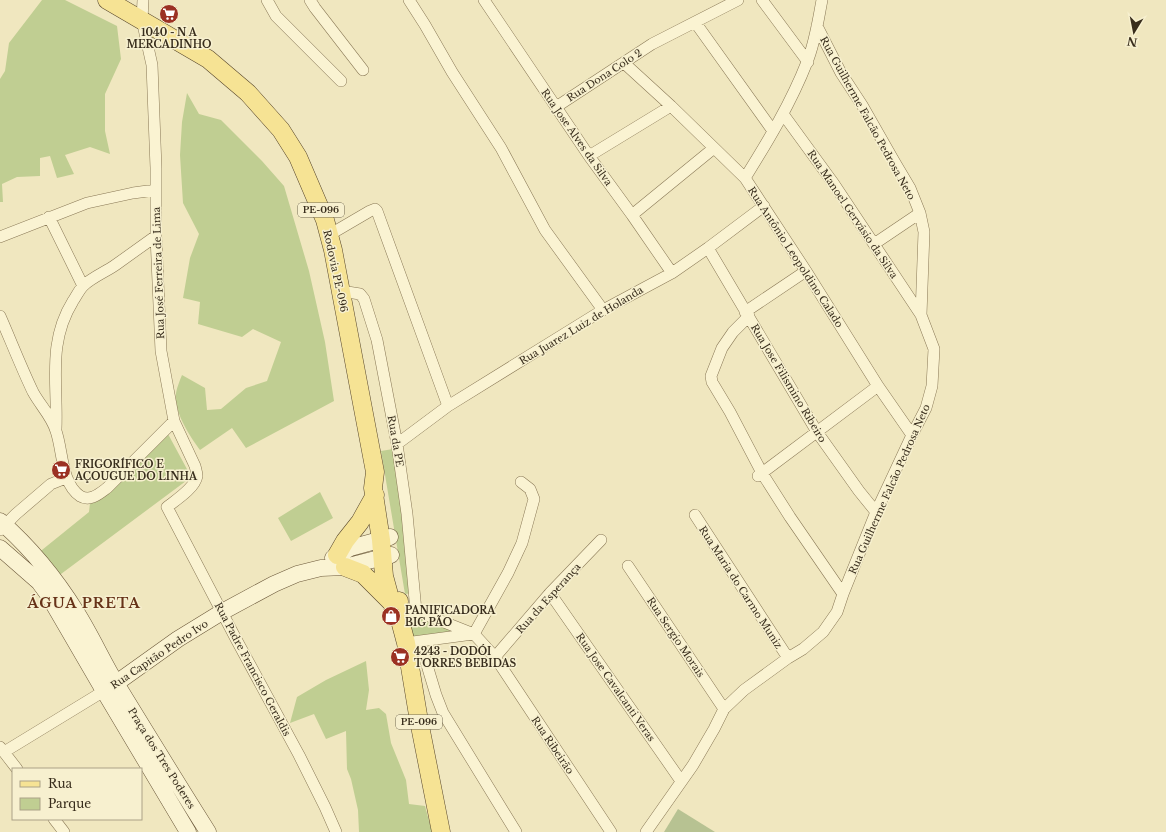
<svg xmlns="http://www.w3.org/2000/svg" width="1166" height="832" font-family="'Libre Baskerville',serif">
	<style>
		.green { fill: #c0ce92 }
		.cemetery { fill: #b7c292 }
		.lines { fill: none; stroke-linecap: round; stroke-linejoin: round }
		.street-casing { stroke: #897856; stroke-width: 12 }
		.secondary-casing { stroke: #6b583a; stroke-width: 17 }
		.primary-casing { stroke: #56452b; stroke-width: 19 }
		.street { stroke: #faf3d2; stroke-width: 11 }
		.secondary { stroke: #faf3d2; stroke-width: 16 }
		.primary { stroke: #f6e394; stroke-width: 18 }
		.labels { text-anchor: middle; stroke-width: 3; stroke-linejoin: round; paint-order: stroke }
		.shield { fill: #f7f0cf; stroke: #716852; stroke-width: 1 }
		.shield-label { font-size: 9px; font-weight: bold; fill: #382d1c }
		.poi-label { font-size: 10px; font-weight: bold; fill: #382d1c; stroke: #f7f0cf; text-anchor: start }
		.street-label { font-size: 10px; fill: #382d1c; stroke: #f7f0cf }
		.district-label { font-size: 14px; font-weight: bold; letter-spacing: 1px; fill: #673319; stroke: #f7f0cf }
	</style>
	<rect width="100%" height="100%" fill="#f0e7bf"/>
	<path class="green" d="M42,0H65L117,26L121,59L105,94V131L110,154L90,147L65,155L74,174L57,178L50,156L40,158V176L17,177L2,184L3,202H0V79L5,71L9,43Z
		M187,93L199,114L221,120L262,161L284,186L309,271L325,342L334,401L246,448L232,428L200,450C190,436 173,411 176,393C177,387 180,380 182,375L205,388L207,410L221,409L246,388L267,381L281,342L253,329L242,337L198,324L200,302L183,298L190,258L199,234L183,203L180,155L182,122Z
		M168,434L188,471L186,481L61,574L51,575L37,554L89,512L90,503L129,460Z
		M393,449L413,593L405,594L381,451Z
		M320,492L333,518L291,541L278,518Z
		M417,613L452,629L453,633L411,639L407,614Z
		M366,661L369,690L366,710L379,708L386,714L391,743L406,780L409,804L425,806L432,832H359L358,810L351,779L347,769L346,731L326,739L314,714L290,723L297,697L326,680Z"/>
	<path class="cemetery" d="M678,809L715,832H664Z"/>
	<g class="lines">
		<g class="street-casing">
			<path id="street" d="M143,0L142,20L152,65L156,168V236L161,351L174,421L195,466C196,470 197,473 197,476C195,488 176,500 167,507L236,639L299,755L325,807L336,832
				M267,0L276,16L341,81
				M310,0L315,8L363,70
				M409,0L425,25L452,72L501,148L545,230L603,310
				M484,0L589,156L632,215L672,273
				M762,0L808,62
				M695,22L773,131
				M624,63L671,106L745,178L806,271L878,386L912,435
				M556,107L652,44L738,0
				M783,114L834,184L921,315
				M589,156L671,106
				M745,178C768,141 791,103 807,62C815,43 818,21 822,0
				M632,215L714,148
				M49,217L83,286
				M329,235L370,211L375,209L377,211L448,406
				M0,237L87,203L133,193L155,190
				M874,244L920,213
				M708,248L817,432L859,491L876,512
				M341,291L360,294L364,299L377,340L397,444L407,514L416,611
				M745,312L806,271
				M0,316C11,341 21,367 33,392C40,405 52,417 56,431C63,451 61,483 80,496C90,502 99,494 107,488L174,421
				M749,316L733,332L722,348L711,376L712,382L730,412L762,473L790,517L843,594
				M56,429C58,383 47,343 73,301C76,297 79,290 83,286C91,278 105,272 114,266C128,256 142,246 156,236
				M397,444L448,406L603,310L672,273L708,248L764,206
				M758,476L878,386
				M695,515L788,658
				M0,530L16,514L51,484L66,478
				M628,566L724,709
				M550,593L681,781
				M398,613L416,611L474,634L495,657L611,832
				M474,634L508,573L522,543L534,499L530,489L521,482
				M413,642L473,634
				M420,642L436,695L443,713L516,832
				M495,657L550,593L601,540
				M0,747L17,769
				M4,752L104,691
				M54,819L64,832
				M646,832L693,765L714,729L724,709L744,690L788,658L803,649L823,632L837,612L843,594L876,512L912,435L926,408L932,386L934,349L921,315L924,232L920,213L910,188L894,161L862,105L841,73L817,26"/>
		</g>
		<g class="secondary-casing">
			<path id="secondary" d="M0,521C31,548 56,579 77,613C92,637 103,662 117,685C147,734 177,783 208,832
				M0,548L39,582L47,593L104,691L188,832
				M333,558L350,548L390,537
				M108,689L178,639L222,612L274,584L297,574L321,568L345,567L391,555"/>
		</g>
		<g class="primary-casing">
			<path id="primary" d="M107,0L208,59L248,93L281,130L298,157L325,220L333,250L375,472L373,488L381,540L384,576L391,602L398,613
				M337,555L345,541L360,522L375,495
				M345,567L363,574L390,601
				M399,601L398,613L406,643L419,721L441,832"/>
		</g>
		<use href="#street" class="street"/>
		<use href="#secondary" class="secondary"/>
		<use href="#primary" class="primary"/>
	</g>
	<defs>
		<g id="supermarket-disc" transform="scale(1)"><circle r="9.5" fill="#9b3123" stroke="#f7f0cf"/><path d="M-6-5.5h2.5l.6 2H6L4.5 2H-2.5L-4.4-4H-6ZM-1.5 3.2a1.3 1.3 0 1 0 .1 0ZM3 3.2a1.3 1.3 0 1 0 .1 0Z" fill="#fff"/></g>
		<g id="shop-disc" transform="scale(1)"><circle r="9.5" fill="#9b3123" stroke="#f7f0cf"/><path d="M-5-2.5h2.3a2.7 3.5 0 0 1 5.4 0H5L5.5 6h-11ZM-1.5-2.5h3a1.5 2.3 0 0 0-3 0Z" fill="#fff"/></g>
	</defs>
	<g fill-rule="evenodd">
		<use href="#supermarket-disc" x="169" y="14"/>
		<use href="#supermarket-disc" x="61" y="470"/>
		<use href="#shop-disc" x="391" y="616"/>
		<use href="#supermarket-disc" x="400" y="657"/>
	</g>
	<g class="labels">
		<g class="shield">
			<rect x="298" y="203" width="46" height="14" rx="3"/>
			<rect x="396" y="715" width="46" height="14" rx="3"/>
		</g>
		<g class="shield-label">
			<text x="321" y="213">PE-096</text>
			<text x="419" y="725">PE-096</text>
		</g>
		<g class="poi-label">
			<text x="169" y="36" text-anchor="middle">1040 - N A<tspan x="169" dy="12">MERCADINHO</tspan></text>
			<text x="75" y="468">FRIGORÍFICO E<tspan x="75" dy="12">AÇOUGUE DO LINHA</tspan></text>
			<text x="405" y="614">PANIFICADORA<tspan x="405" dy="12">BIG PÃO</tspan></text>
			<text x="414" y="655">4243 - DODÓI<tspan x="414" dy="12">TORRES BEBIDAS</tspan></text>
		</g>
		<g class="street-label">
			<text transform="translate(604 75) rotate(-33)" y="4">Rua Dona Colo 2</text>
			<text transform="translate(868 118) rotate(61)" y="4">Rua Guilherme Falcão Pedrosa Neto</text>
			<text transform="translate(577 137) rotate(55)" y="4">Rua Jose Alves da Silva</text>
			<text transform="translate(853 214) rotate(56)" y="4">Rua Manoel Gervásio da Silva</text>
			<text transform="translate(796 257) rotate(57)" y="4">Rua Antônio Leopoldino Calado</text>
			<text transform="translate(336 271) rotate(78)" y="4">Rodovia PE-096</text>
			<text transform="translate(158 273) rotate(-92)" y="4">Rua José Ferreira de Lima</text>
			<text transform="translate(581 325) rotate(-31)" y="4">Rua Juarez Luiz de Holanda</text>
			<text transform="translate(789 383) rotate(59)" y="4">Rua Jose Filismino Ribeiro</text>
			<text transform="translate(396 441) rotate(80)" y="4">Rua da PE</text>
			<text transform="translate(889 489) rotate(-66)" y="4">Rua Guilherme Falcão Pedrosa Neto</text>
			<text transform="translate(741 587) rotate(57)" y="4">Rua Maria do Carmo Muniz</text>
			<text transform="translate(548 598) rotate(-48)" y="4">Rua da Esperança</text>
			<text transform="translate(676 637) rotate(56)" y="4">Rua Sergio Morais</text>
			<text transform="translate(159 654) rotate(-34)" y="4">Rua Capitão Pedro Ivo</text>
			<text transform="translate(253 669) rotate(62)" y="4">Rua Padre Francisco Geraldis</text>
			<text transform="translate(616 687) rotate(55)" y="4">Rua Jose Cavalcanti Veras</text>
			<text transform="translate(553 745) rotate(56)" y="4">Rua Ribeirão</text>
			<text transform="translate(162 758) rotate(58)" y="4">Praça dos Tres Poderes</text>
		</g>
		<g class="district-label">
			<text x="84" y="608">ÁGUA PRETA</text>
		</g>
	</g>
	<rect x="12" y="768" width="130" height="52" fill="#f7f0cf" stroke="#aba287"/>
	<rect x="20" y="781" width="20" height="6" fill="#f6e394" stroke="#aba287"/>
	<text x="48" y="788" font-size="12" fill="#382d1c">Rua</text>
	<rect x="20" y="798" width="20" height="12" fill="#c0ce92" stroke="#aba287"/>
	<text x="48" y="808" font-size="12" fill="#382d1c">Parque</text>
	<g transform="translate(1134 32) rotate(190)" stroke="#f7f0cf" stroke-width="3" paint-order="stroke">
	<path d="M0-3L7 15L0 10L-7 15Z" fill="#382d1c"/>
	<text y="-6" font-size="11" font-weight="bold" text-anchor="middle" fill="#382d1c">N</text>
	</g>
</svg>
